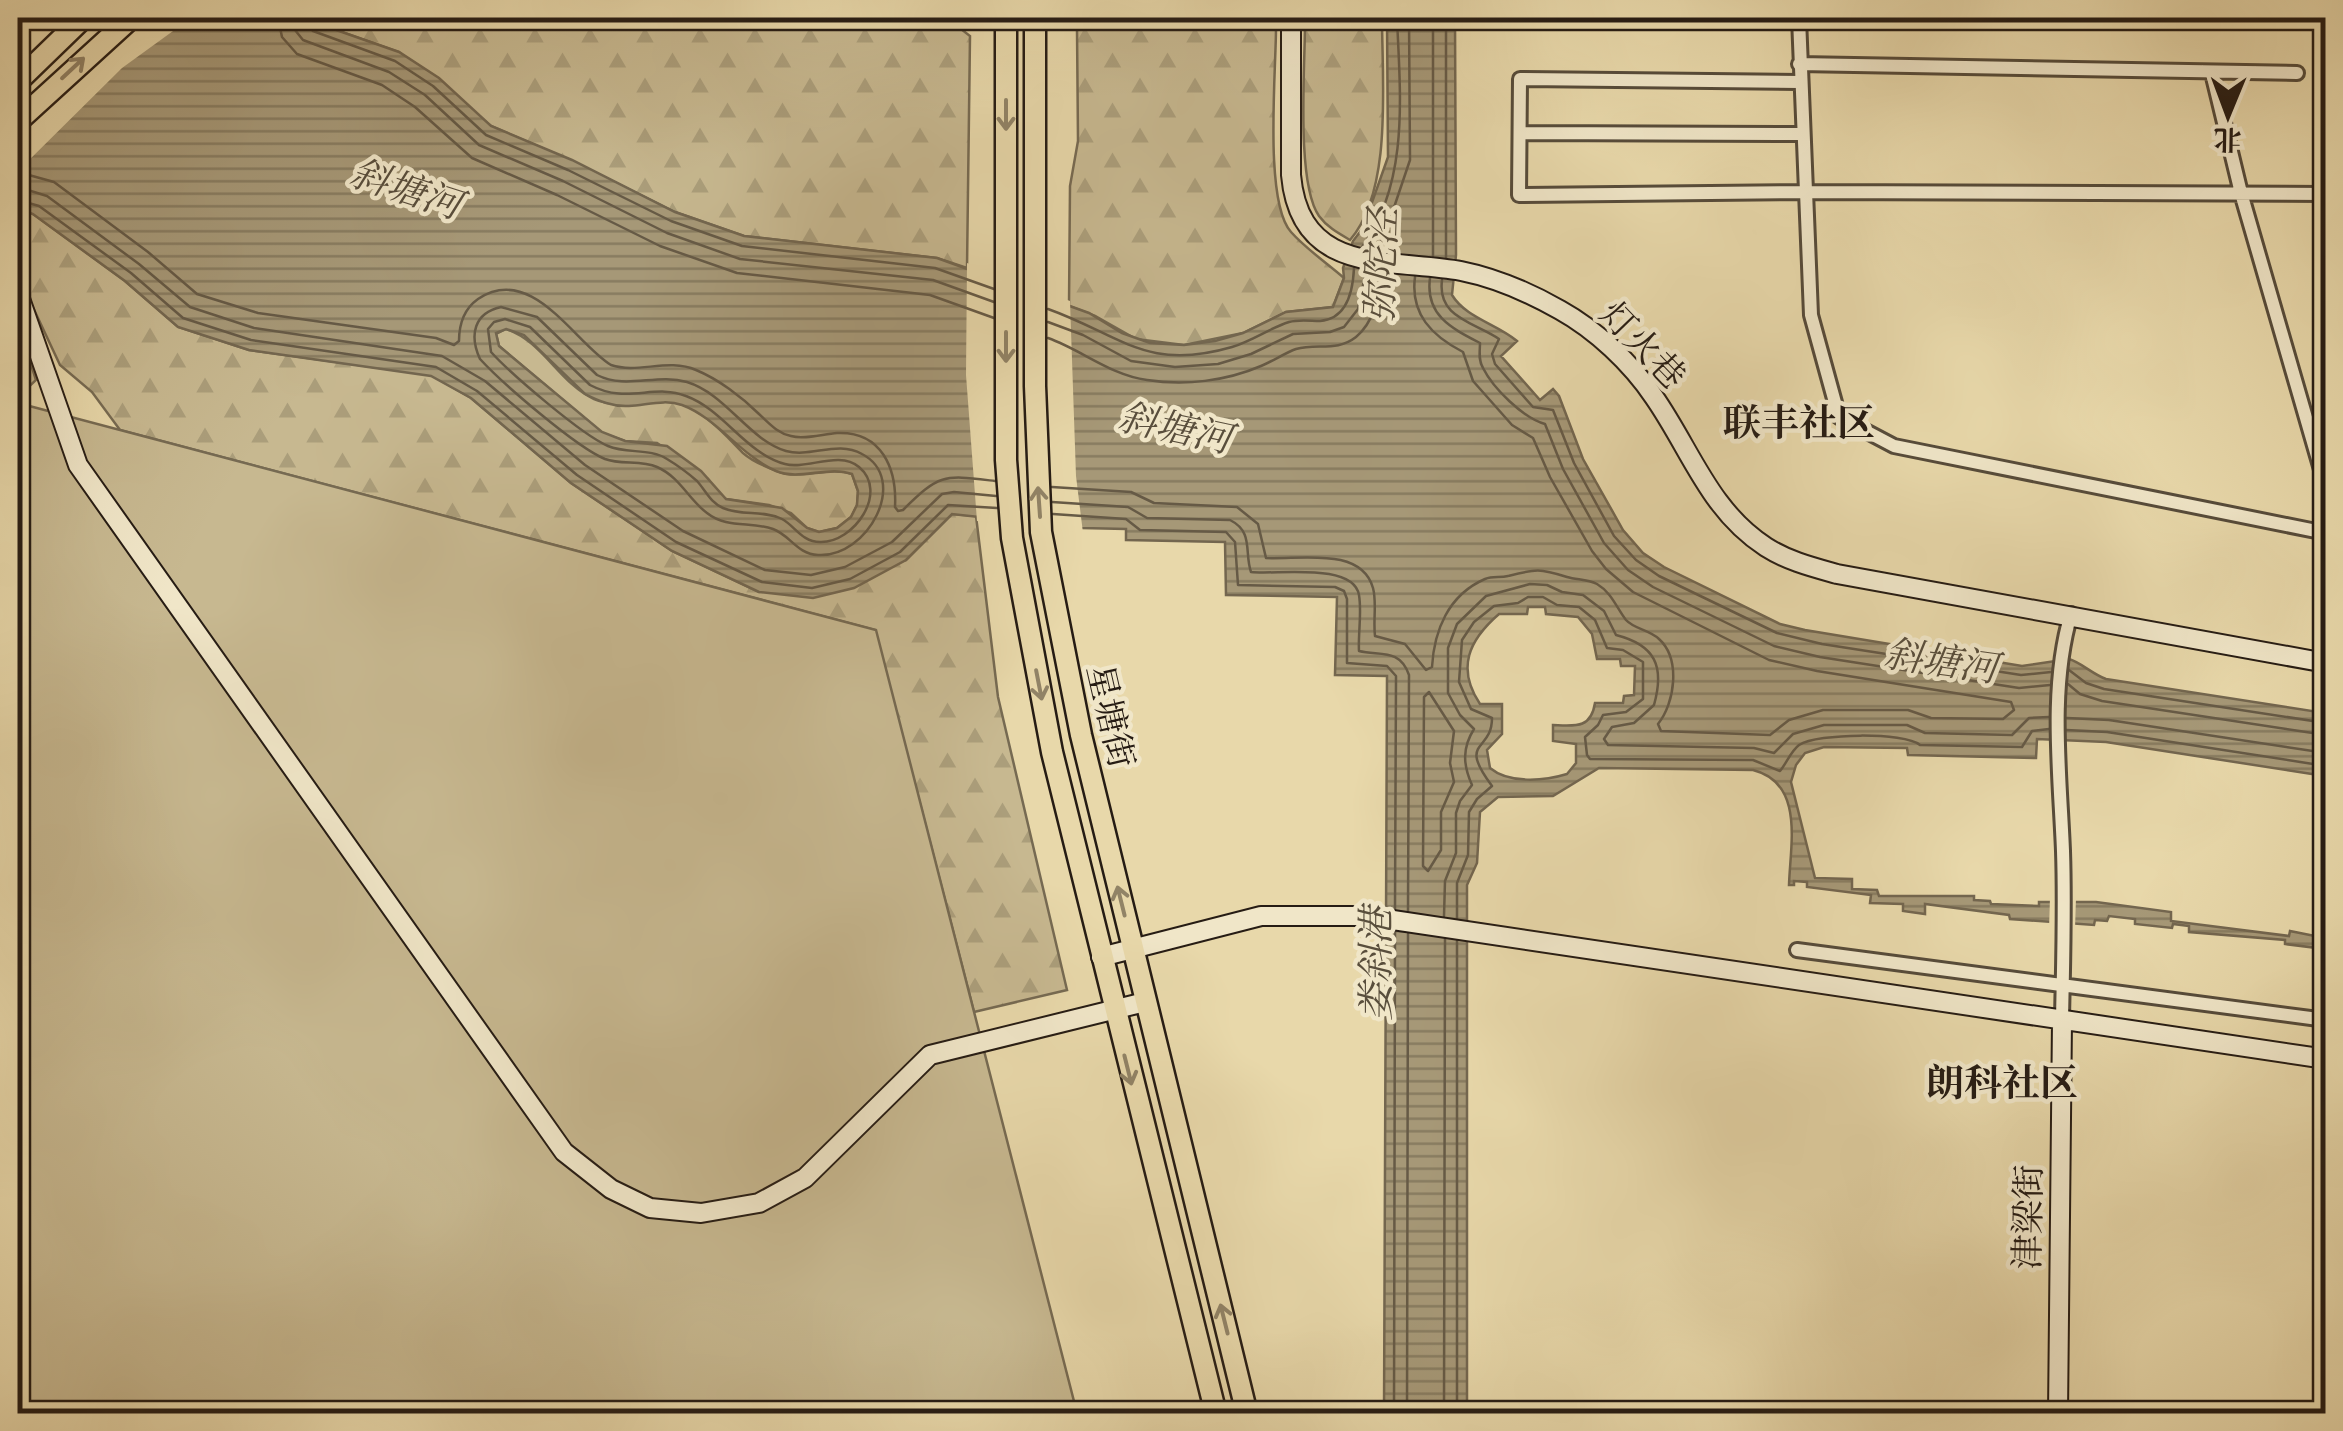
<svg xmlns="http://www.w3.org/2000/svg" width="2343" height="1431" font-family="'EB Garamond','Noto Serif SC',serif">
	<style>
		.forest { fill: url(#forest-firs); stroke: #766a52; stroke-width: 2.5 }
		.pitch { fill: #c7b890; stroke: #766a52; stroke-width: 2.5 }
		.water { fill: url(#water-rules); stroke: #73664f; stroke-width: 2.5; fill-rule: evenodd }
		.pier { fill: #e8d8aa }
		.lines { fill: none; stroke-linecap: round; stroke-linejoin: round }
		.shore { stroke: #665a46; stroke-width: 2.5 }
		.street-casing { stroke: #564b3a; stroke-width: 18 }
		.secondary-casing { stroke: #261c14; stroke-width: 22 }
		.primary-casing { stroke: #261c14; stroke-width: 25 }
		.street { stroke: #f0e6c8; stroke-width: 12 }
		.secondary { stroke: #f0e6c8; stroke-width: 18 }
		.primary { stroke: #e8d8aa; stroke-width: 20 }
		.oneway { stroke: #918366 }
		.labels { text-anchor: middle; stroke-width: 9; stroke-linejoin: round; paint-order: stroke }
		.street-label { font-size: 35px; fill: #261c14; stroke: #f0e6c8 }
		.water-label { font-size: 38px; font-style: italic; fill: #594e3c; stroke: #f0e6c8 }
		.neighbourhood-label { font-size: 38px; font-weight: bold; fill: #261c14; stroke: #f0e6c8 }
	</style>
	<defs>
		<pattern id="forest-firs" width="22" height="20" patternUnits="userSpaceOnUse" patternTransform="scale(2.5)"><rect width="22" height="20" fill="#c7b890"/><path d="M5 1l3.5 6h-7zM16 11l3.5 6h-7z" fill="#ab9e7b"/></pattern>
		<pattern id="water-rules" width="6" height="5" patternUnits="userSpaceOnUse" patternTransform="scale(2.5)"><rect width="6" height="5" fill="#a69877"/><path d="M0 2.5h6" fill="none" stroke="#877b60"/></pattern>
	</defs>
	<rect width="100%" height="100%" fill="#e8d8aa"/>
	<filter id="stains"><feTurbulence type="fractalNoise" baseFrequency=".002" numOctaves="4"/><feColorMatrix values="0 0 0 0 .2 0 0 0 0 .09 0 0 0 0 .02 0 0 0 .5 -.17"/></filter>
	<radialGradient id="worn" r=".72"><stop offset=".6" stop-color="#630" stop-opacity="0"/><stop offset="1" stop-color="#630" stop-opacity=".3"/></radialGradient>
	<path class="forest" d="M302,18H947L970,36L967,268L937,258L744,236L675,212L572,161L491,126L399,52Z
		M1084,18H1273L1276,28C1276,72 1264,202 1291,232C1306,249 1327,263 1344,278L1333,307L1286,312L1243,333L1184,345L1136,339L1095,316L1069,306L1070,186L1078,141L1077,29Z
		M1308,18H1382C1382,81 1393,190 1350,240C1338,233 1327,227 1319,216C1296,183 1305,67 1305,23Z
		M18,208L33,214L125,281L178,327L249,350L431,375L471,398L571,483L672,551L759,592L906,560L952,514L976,516L998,697L1067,990L974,1012L875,630L120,430L92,392L60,365L29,299L18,286Z
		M18,324L36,380L18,397Z
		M506,329C543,341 559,383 594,399C622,411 649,397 677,403C703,409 725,435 743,453C752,461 766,467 777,471C800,481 828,466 852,474L858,491L857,505L851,517L837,528L819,532L807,528L791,513L769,505L726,499L719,494L708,479L657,443L625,441L602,433L499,346L496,334Z"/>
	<path class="pitch" d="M18,403L876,630L1077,1413H18Z"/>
	<path class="water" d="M18,18H302L399,52L439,78L491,126L572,160L675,212L744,236L937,258L1089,313L1122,333L1150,343L1184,345L1215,341L1243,333L1286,312L1333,307L1344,278L1343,268L1353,241L1363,228L1388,157L1387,18H1455L1456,255L1452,295C1466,318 1497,324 1517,341L1501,356L1540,400L1553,389L1559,396L1583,459L1623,530L1643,553L1664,567L1780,624L1805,630L2022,666L2069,659C2082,663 2092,674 2106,679L2325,713V776L2106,742L2037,739L2036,758L1908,755L1907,748L1824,747L1805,753L1796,765L1791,782L1815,878L1852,879V889L1877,890L1879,896H1974V900L1990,901L1991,904L2039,906V902H2096L2171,912V921L2289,936L2290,931L2325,938V949L2285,944V940L2189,932V926L2173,924L2172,928L2135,924V919L2109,916L2107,921L2095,920L2094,925L2010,919L2009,915L1925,904V914L1903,911V904L1870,903L1871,895L1807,887V882L1794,881V885H1789C1790,846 1805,783 1753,770L1599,768L1553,796L1498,797L1480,812L1477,863L1467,885V1413H1384L1387,676L1335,675L1337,597L1226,595L1225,542L1126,540V529L1081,528L952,514L906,560L854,588L813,598L759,592L672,551L571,483L471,398L431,376L249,350L178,327L125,281L33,214L18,208ZM506,329L524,335L585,394C599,401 613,407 629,406C647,405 665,399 682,405C717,418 740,455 776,471C800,481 828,465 852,474L858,491L857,505L851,517L837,528L819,532L807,528L782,508L726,499L701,471L667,446L625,441L602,432L499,346L496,333ZM1528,607H1545L1546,614L1578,617L1592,634L1597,659H1620L1621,666H1635L1634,695L1624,696L1623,703H1595C1591,729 1575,726 1553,725V741L1576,744V763L1567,774C1544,781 1509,784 1490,768L1487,750L1502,734V704H1480C1456,668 1469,640 1499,614H1527Z"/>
	<path class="pier" d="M38,18H191L122,68L18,171V37Z
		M967,263L1070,301L1076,476L1083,533L977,521L966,375Z
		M2050,897L2076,898L2075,929H2049Z"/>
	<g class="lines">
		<path class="shore" d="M278,18L282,37L297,54L382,85L415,107L472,158L557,195L660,246L737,273L930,295L994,318
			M293,18L295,30L303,40L389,72L425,95L479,145L563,181L667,233L740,259L933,280L994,302
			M306,18L307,25L313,31L395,61L433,86L486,135L568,170L671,221L742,246L935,268L994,289
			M1433,18V256
			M1446,18V258
			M18,172L54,182L148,252L197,294L258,313L436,338L454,345L459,341C459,324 464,309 478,299C532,263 574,342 611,365C638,374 668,358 696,370C718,379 742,397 759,414C769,423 777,433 791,436C804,440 823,434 837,433C882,431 897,469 895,507L898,511L903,510C940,473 944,475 995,481
			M18,187L47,196L139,264L190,307L254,328L442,356L485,381L585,465L683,531L765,570L811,575L845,567L892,542L942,494L954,492L996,496
			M18,200L39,206L131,273L183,318L251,340L436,367L477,391L577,475L676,542L762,582L812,588L850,579L900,552L948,505L997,508
			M1362,247C1410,182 1400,93 1397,18
			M1375,249L1384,237L1410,160L1409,18
			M1430,278C1425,315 1451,328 1480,343C1480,351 1478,360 1483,368C1493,388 1523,418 1545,424L1563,469L1604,543L1628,570L1653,587L1774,646L1820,657L2019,688L2050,685
			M1442,280C1437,318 1474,322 1499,339L1492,354L1495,364L1533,407L1553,410L1574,463L1614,536L1636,560L1659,576L1777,633L1822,644L2021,675L2051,672
			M501,307L537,317L597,375C627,390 656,373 687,382C726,394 749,440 786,451C811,458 837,440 862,454C910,479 868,558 818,555C797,554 790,535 773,529C751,521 727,529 707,513C689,500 680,477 657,467C641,460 621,465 605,459C576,447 502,383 480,359C469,335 474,313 501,307Z
			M1048,309C1121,335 1146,372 1232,347C1252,341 1270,328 1289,322C1299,319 1311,321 1320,321C1347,319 1353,291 1354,268
			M505,319L530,327L590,385C628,405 653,383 686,396C724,410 745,453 785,464C807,470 839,450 859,467C889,492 854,543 820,542C802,542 795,526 782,519C764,510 741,516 723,508C710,502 706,491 697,481C688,473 677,465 667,459C650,448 627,454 608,446C582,435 511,374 491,352L488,329L494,322Z
			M1048,322L1083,335L1131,361L1175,367L1218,364L1251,354L1293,334L1330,332L1344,327L1358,309L1366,271
			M1048,338C1082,350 1110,375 1147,380C1185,386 1226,381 1261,366C1273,361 1285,353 1296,349C1317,343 1337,352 1356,337C1373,323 1381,295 1381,273
			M1052,487L1131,492L1154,503L1237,507L1258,524L1266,558C1299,560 1361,546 1373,588C1377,603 1373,620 1375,636L1405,644L1426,670L1432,667C1434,631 1448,595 1485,579C1493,576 1500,578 1508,576C1536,569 1539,568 1567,577C1577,580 1587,579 1597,584C1612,593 1616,607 1626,620C1634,629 1650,630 1659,639C1681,659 1675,703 1658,724L1661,731L1770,735L1789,720L1823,710H1908L1931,718L2003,719L2014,710L2011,702L1817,671L1769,660L1633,592L1606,569L1592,551L1550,477L1533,438L1512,425L1473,381L1463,352C1432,336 1410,314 1415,277
			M1052,502L1128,507L1147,518L1230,520C1254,532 1244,552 1251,572C1277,575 1353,562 1359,595C1362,613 1358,633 1359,651C1380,656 1400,648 1409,675L1408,911
			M1053,514L1126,519L1140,530L1226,532L1235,542L1238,585L1335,587L1344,591L1347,599V663L1387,666L1396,676L1395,909
			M2069,670L2086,683L2104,689L2326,723
			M2068,684L2080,694L2102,701L2326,735
			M1429,692L1454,731L1450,763L1454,782L1441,812V850L1428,871L1423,866L1424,697Z
			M2067,718L2109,720L2326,753
			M2066,730L2107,732L2326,766
			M1444,916L1445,881L1456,853V813L1460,801L1472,785C1463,765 1462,748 1474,729L1460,715L1448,693V648L1457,624L1486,596L1530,584L1547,585L1562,592L1583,595L1604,611L1616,635C1655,645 1665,666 1654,705L1634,723L1612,727L1604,739L1608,745L1754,748L1774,753L1793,734L1824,725H1907L1925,733L2012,735L2029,718L2049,717
			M1457,918V883L1468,855L1469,812L1477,799L1492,786C1457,739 1492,753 1492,718L1471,709L1459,682L1462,640L1474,622L1494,606L1518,603L1528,597H1543L1557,605L1579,607L1595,620L1607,648L1623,650L1643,662V699L1626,712L1603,715L1598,725L1585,737L1587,755L1590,759L1753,760L1780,771C1786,764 1791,751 1799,745C1818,733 1904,732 1920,745L2022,747L2032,731L2049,729
			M1394,1414L1395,932
			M1407,1414L1408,934
			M1444,1414L1445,939
			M1457,1414V941"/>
		<g class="street-casing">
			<path id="street" d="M1799,18L1811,315L1839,417L1894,446L2326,533
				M1799,64L2297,73
				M2212,73L2241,193L2326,487
				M1799,82L1520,79L1519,195L1808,192L2326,194
				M1520,133L1803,134
				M1797,950L2326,1020
				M2062,1020C2063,964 2065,908 2063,851C2060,774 2049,688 2071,614"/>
		</g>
		<g class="secondary-casing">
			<path id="secondary" d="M1291,18V175C1300,276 1389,258 1461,271C1496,278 1530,293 1560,310C1596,330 1631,363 1654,397C1691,450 1709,510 1766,547C1788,561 1812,567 1837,574L2326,663
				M18,293L78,465L564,1152L611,1189L650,1208L701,1213L759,1203L805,1178L930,1055L1145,1002
				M1101,957L1261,916H1366L2326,1059
				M2058,1414L2062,1020"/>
		</g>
		<g class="primary-casing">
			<path id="primary" d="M1006,18V460L1012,538L1052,752L1216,1414
				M1035,18V386L1041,532L1081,735L1247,1414
				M18,81L83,18
				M18,121L131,18"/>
		</g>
		<use href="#street" class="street"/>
		<use href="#secondary" class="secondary"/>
		<use href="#primary" class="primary"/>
	</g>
	<defs><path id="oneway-shaft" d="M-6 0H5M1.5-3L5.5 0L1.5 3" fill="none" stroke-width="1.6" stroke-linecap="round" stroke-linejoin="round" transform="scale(2.5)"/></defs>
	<g class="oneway">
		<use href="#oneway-shaft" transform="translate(73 68) rotate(-43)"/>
		<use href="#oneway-shaft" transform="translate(1006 115) rotate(90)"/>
		<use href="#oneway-shaft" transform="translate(1006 347) rotate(90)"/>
		<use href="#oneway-shaft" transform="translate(1039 502) rotate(-94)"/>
		<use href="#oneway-shaft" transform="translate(1039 685) rotate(79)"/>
		<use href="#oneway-shaft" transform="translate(1121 901) rotate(-104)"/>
		<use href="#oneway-shaft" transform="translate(1128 1070) rotate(76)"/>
		<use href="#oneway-shaft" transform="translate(1224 1319) rotate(-104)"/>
	</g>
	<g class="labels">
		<g class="street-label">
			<text transform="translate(1643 345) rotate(46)" y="12">灯火巷</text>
			<text transform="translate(1111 716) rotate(77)" y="12">星塘街</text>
			<text transform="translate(2028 1217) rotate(-89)" y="12">津梁街</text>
		</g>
		<g class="water-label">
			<text transform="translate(406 189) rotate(18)" y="13">斜塘河</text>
			<text transform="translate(1381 265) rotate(-88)" y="13">弥陀泾</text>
			<text transform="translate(1175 428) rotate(12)" y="13">斜塘河</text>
			<text transform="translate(1941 661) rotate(8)" y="13">斜塘河</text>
			<text transform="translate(1376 964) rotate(-90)" y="13">娄斜港</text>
		</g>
		<g class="neighbourhood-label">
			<text x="1799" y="436">联丰社区</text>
			<text x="2002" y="1096">朗科社区</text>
		</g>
	</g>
	<rect width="2343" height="1431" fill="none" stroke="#e8d8aa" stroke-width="60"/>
	<rect x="20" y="20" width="2303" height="1391" fill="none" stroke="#261c14" stroke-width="5"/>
	<rect x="30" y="30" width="2283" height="1371" fill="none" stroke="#261c14" stroke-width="2.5"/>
	<g transform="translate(2228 115) rotate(181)" stroke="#f0e6c8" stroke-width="8" paint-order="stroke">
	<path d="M0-8L18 38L0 25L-18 38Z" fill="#261c14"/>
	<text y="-15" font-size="28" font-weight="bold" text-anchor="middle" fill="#261c14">北</text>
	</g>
	<rect width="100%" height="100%" filter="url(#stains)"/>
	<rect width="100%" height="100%" fill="url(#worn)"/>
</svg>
